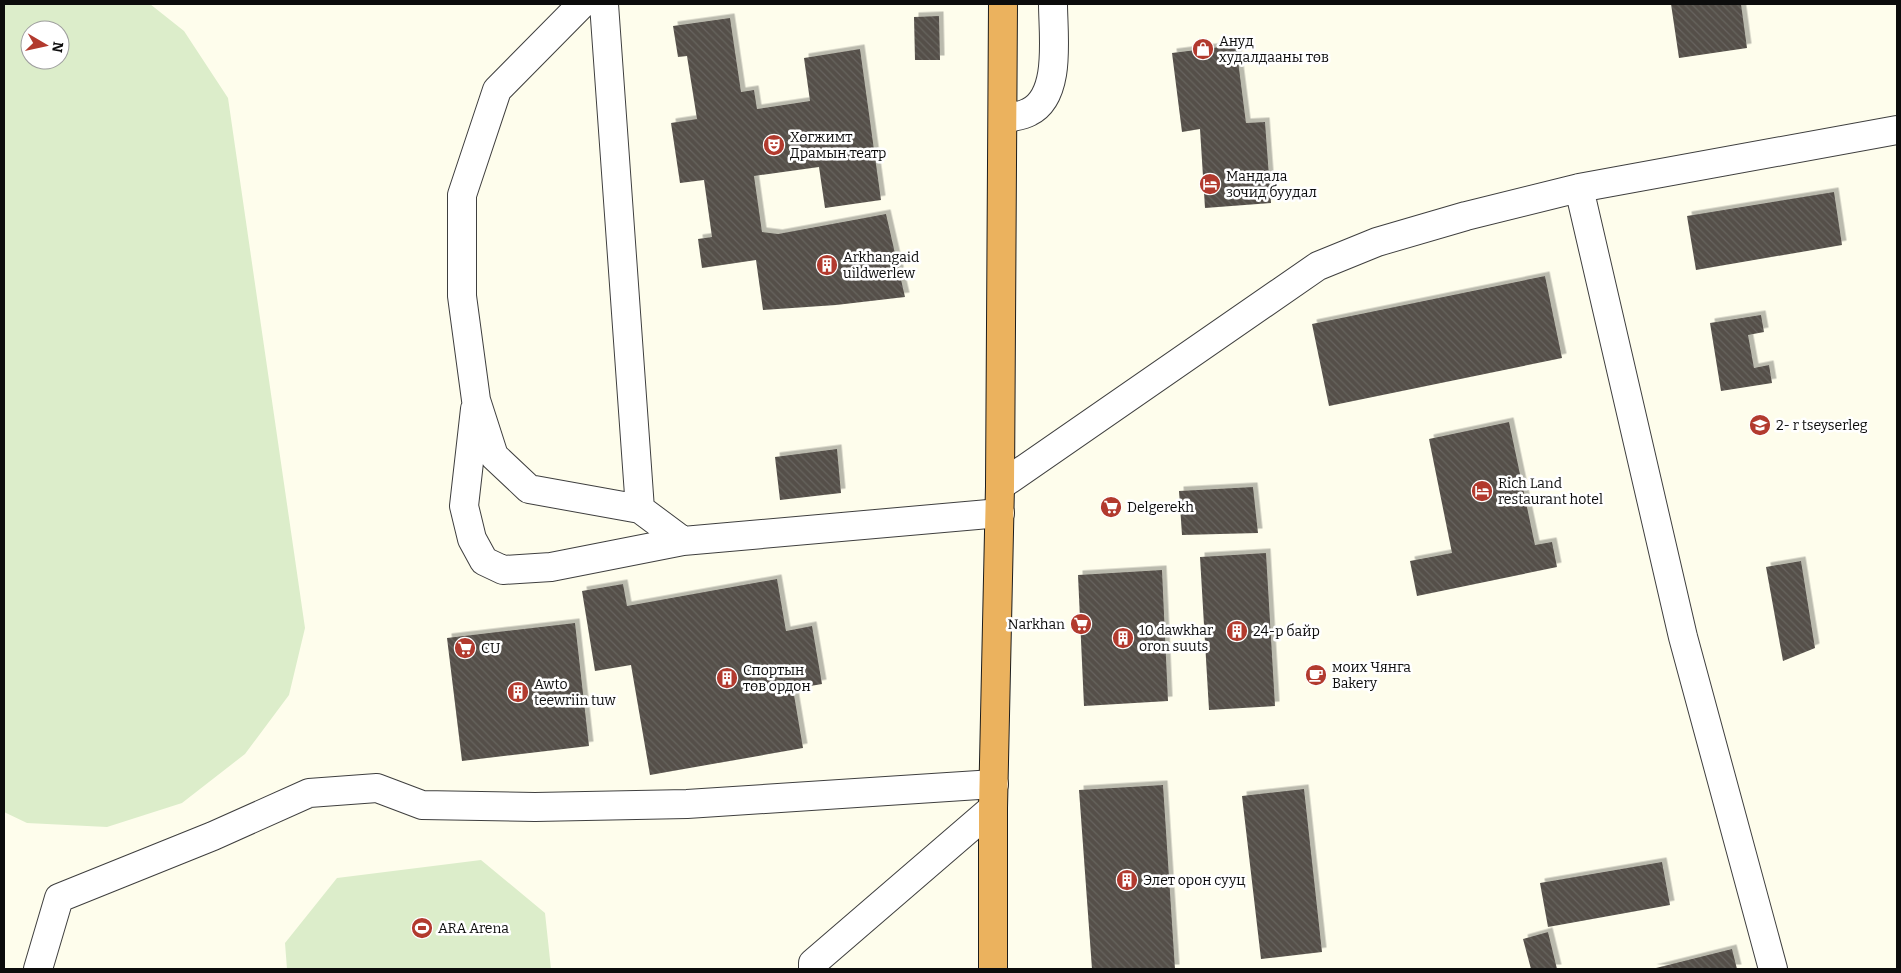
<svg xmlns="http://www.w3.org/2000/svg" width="1901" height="973" font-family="Bitter,serif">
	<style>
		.pitch { fill: #dcedca; fill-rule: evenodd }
		.building { fill: url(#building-back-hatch); filter: url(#shadow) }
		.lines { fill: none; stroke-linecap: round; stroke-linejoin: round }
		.minor-casing { stroke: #3f3f3f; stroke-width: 30 }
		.highway-casing { stroke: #1d1d1d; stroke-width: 30 }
		.minor { stroke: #fff; stroke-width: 28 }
		.highway { stroke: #ebb25e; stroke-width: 28 }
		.labels { text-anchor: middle; stroke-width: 5; stroke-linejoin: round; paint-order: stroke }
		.poi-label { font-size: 14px; fill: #0c0c0c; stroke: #fff; text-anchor: start }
	</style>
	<defs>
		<pattern id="building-back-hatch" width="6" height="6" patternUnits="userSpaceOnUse" patternTransform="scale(1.25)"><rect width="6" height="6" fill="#544f49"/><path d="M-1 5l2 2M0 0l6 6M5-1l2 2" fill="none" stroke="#68645f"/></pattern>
		<filter id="shadow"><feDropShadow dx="4.5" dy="-4.5" stdDeviation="0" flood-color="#0004"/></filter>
	</defs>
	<rect width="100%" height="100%" fill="#fefdec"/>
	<path class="pitch" d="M4,4H150L184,31L228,98L305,628L289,695L245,754L182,803L107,827L27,823L4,812ZM30,30H60V60H30Z
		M481,860L545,913L551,969H287L285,943L337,878Z"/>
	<path class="building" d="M1671,4H1741L1747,48L1679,58Z
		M939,16L940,60H915L914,17Z
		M730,18L741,92L754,90L757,109L810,101L804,58L860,49L881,200L825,208L819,167L754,176L762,232L778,234L886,214L905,297L836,305L763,310L756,260L702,268L698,239L712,237L704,180L680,183L671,123L697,119L687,56L678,57L673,26Z
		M1236,45L1246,123L1265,122L1271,203L1205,208L1200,129L1182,132L1172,53Z
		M1834,192L1842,245L1696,270L1687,216Z
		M1545,276L1562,358L1329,406L1312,324Z
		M1761,315L1764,332L1748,335L1754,368L1769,365L1772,383L1721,391L1710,323Z
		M1509,422L1535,545L1552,542L1557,567L1417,596L1410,561L1452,553L1429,439Z
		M837,449L841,493L780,500L775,457Z
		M1253,487L1258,533L1182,535L1179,491Z
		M1266,553L1275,706L1209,710L1200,557Z
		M1801,561L1815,648L1783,661L1766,567Z
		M1162,570L1168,701L1084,706L1078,575Z
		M777,579L786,631L812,626L822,684L793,689L803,748L650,775L631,665L595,671L582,591L623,584L627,606Z
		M575,623L589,746L462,761L447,638Z
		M1163,785L1175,969H1092L1079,790Z
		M1304,789L1322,952L1261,959L1242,796Z
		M1662,862L1670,905L1548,927L1540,883Z
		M1548,932L1557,969H1531L1523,939Z
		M1732,949L1737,969H1652Z"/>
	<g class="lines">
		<g class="minor-casing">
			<path id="minor" d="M582,4L497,90L462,195V296L476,400L494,456L529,489L640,509L683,541L1000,513
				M604,4L640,509
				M1003,119C1011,117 1022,116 1029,112C1062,96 1053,35 1053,4
				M1579,188L1683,637L1773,969
				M475,409L464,506L472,539L484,561L503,570L551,567L683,541
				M1000,486L1318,266L1377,242L1466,216L1579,188L1897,130
				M38,969L59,898L213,836L309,793L377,788L422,805L535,807L687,804L994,784
				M813,969V963L993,808"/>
		</g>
		<g class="highway-casing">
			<path id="highway" d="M993,969V808L1000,486L1003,4"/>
		</g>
		<use href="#minor" class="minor"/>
		<use href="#highway" class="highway"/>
	</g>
	<defs>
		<g id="shop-disc" transform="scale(1.125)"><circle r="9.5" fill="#b23a2e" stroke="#fff"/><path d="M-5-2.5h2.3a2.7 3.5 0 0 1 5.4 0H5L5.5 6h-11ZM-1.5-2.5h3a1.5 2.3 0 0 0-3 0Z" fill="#fff"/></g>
		<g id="theatre-disc" transform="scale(1.125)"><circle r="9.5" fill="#b23a2e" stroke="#fff"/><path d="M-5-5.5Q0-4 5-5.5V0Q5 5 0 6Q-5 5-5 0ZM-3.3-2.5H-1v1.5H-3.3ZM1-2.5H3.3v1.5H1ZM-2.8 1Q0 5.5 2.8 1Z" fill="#fff"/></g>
		<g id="hotel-disc" transform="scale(1.125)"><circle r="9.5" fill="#b23a2e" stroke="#fff"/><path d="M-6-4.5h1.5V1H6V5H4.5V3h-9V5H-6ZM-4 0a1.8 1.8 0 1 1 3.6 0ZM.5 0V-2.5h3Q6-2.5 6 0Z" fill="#fff"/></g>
		<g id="building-disc" transform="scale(1.125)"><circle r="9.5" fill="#b23a2e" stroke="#fff"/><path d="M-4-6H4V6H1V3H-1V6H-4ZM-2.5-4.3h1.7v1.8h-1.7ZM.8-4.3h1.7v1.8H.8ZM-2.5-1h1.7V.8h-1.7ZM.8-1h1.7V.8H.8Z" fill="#fff"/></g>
		<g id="school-disc" transform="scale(1.125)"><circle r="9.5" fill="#b23a2e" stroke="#fff"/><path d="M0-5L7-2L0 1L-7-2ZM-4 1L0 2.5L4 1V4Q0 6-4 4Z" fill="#fff"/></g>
		<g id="supermarket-disc" transform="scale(1.125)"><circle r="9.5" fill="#b23a2e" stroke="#fff"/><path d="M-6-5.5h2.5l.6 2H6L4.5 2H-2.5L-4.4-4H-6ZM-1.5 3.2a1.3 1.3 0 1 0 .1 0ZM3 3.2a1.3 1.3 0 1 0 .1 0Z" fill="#fff"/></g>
		<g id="cafe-disc" transform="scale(1.125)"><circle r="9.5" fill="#b23a2e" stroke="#fff"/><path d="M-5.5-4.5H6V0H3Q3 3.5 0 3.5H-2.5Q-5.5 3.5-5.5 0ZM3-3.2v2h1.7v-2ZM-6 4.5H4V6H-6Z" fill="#fff"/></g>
		<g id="stadium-disc" transform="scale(1.125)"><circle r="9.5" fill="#b23a2e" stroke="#fff"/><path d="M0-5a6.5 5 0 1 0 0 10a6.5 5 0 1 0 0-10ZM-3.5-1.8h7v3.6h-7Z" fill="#fff"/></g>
	</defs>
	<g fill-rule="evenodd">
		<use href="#shop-disc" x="1203" y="49"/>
		<use href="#theatre-disc" x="774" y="145"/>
		<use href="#hotel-disc" x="1210" y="184"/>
		<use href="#building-disc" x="827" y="265"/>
		<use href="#school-disc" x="1760" y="425"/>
		<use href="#hotel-disc" x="1482" y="491"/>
		<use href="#supermarket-disc" x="1111" y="507"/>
		<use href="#supermarket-disc" x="1081" y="624"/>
		<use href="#building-disc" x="1237" y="631"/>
		<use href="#building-disc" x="1123" y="638"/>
		<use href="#supermarket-disc" x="465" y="648"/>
		<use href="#cafe-disc" x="1316" y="675"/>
		<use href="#building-disc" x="727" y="678"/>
		<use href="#building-disc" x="518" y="692"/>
		<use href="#building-disc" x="1127" y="880"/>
		<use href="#stadium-disc" x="422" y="928"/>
	</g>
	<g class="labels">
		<g class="poi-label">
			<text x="1219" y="46">Ануд<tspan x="1219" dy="16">худалдааны төв</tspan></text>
			<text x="790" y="142">Хөгжимт<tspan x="790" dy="16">Драмын театр</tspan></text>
			<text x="1226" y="181">Мандала<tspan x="1226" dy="16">зочид буудал</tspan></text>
			<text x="843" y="262">Arkhangaid<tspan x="843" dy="16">uildwerlew</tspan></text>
			<text x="1776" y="430">2- r tseyserleg</text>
			<text x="1498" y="488">Rich Land<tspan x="1498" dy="16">restaurant hotel</tspan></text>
			<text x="1127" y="512">Delgerekh</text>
			<text x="1065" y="629" text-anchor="end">Narkhan</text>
			<text x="1139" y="635">10 dawkhar<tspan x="1139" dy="16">oron suuts</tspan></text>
			<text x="1253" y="636">24-р байр</text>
			<text x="481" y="653">CU</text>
			<text x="1332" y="672">моих Чянга<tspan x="1332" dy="16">Bakery</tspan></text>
			<text x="743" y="675">Спортын<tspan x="743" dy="16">төв ордон</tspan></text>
			<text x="534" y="689">Awto<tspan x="534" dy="16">teewriin tuw</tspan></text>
			<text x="1143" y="885">Элет орон сууц</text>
			<text x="438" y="933">ARA Arena</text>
		</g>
	</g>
	<rect width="1901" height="973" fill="none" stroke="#0c0c0c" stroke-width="10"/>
	<g transform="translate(45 45) rotate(99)"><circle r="24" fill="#ffffff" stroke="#9e9e9e"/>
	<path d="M0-4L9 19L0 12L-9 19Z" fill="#b23a2e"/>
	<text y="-8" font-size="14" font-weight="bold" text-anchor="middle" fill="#0c0c0c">N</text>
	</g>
</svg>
